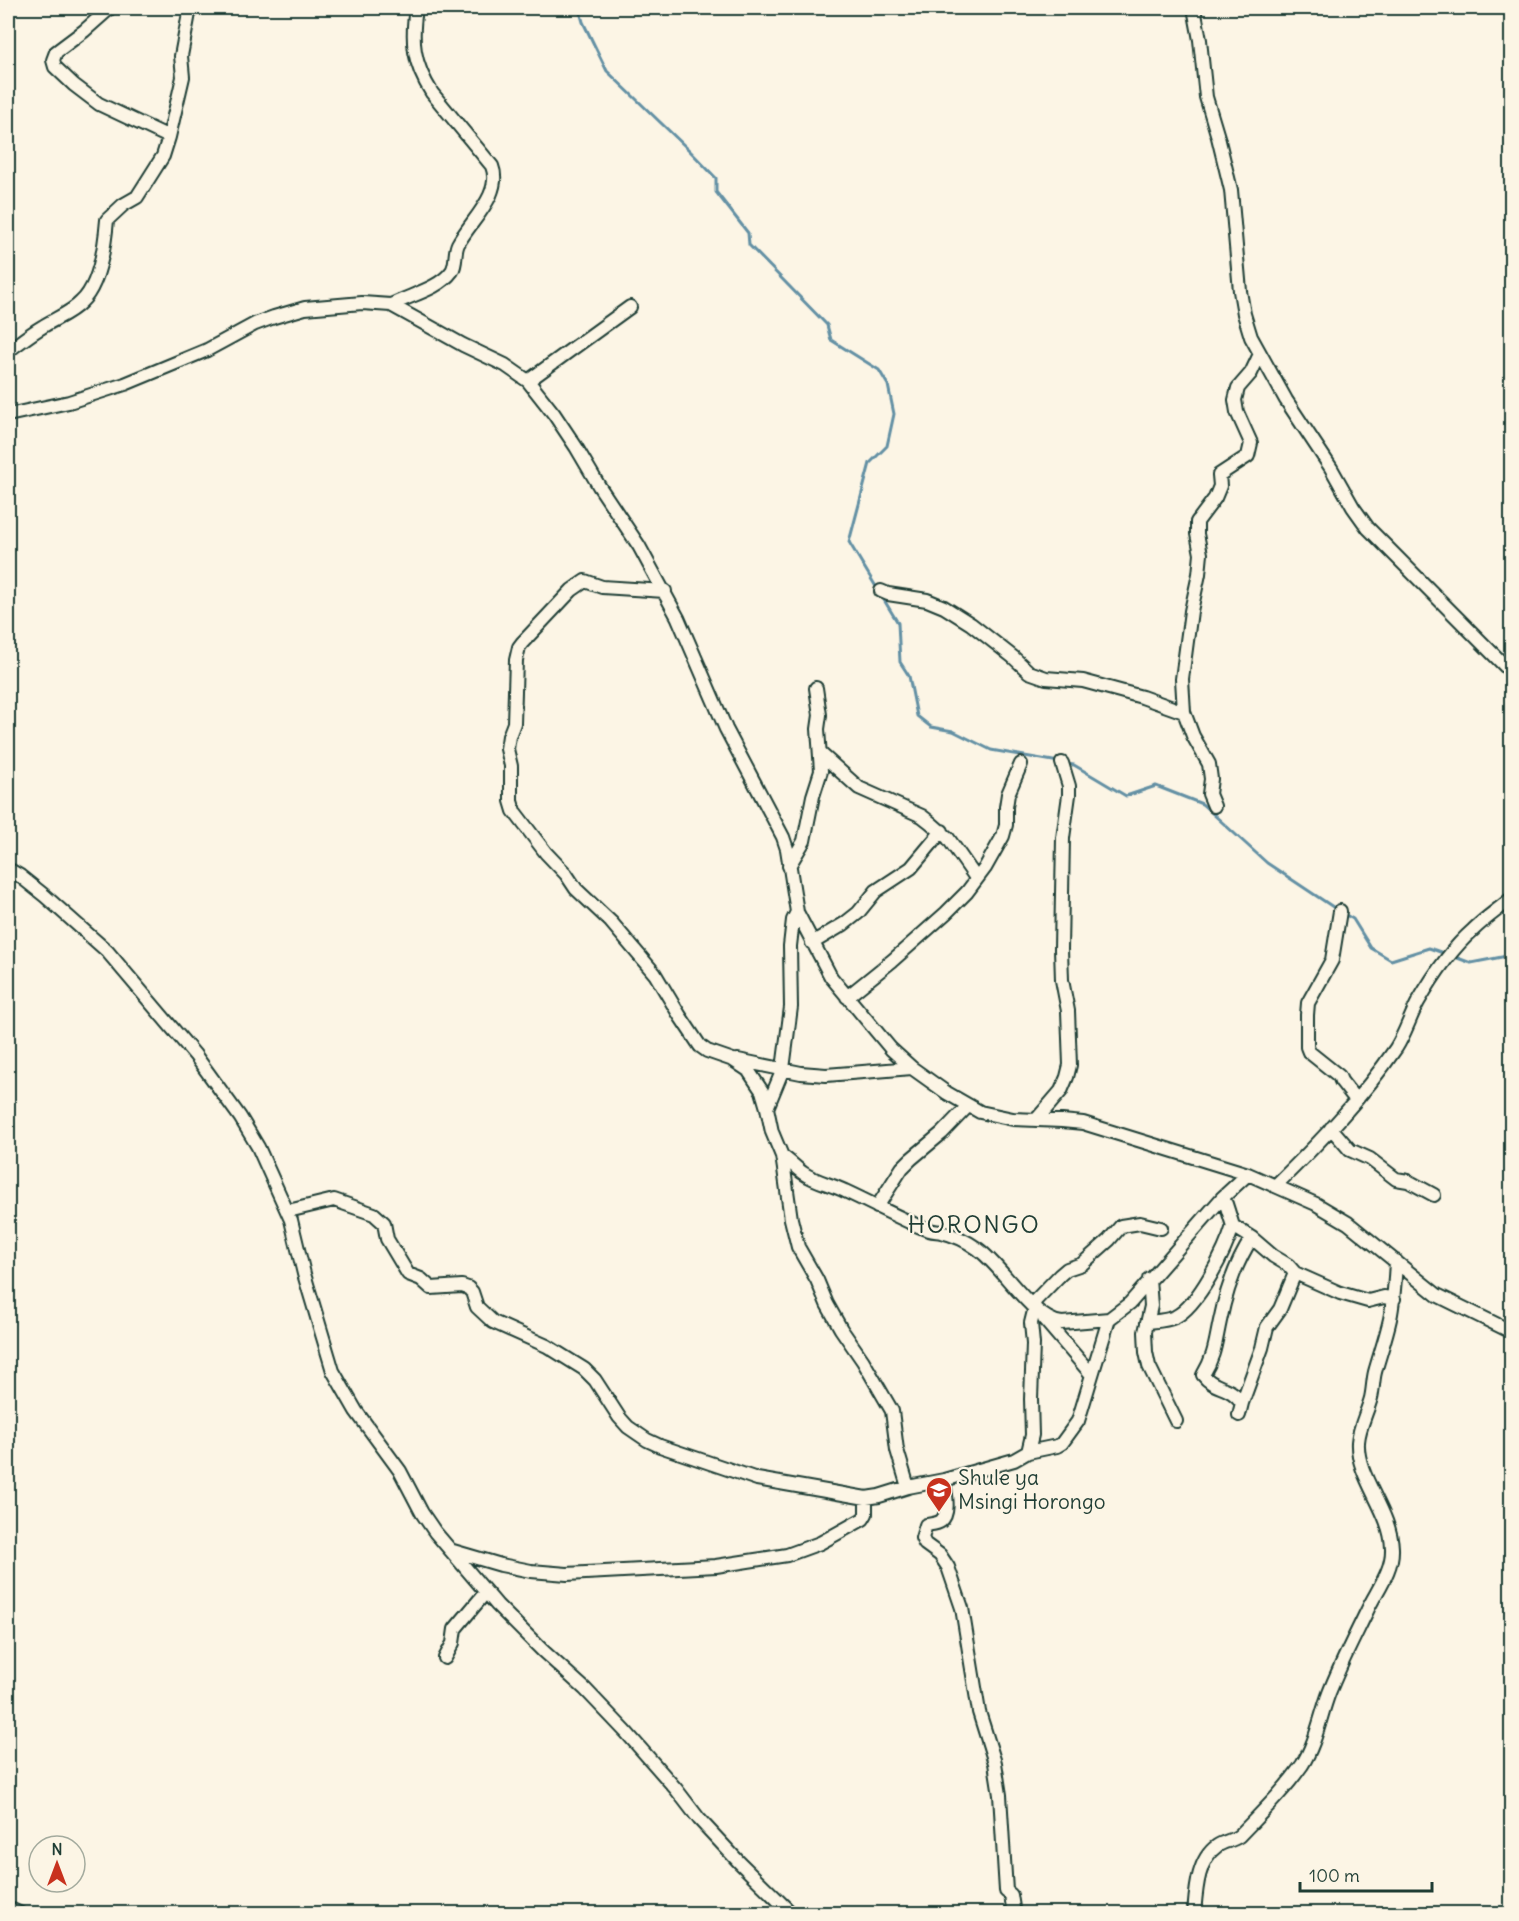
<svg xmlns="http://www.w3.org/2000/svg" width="1519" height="1921" font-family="Delius,sans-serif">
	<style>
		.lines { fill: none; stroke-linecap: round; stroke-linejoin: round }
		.stream { stroke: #6390a4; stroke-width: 3 }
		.minor-casing { stroke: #1f3d34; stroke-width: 16 }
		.minor { stroke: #fcf5e5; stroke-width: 12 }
		.labels { text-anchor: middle; stroke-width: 4.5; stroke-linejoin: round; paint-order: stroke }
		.poi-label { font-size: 21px; fill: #1f3d34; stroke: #fcf5e5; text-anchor: start }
		.quarter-label { font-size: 24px; letter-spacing: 1.5px; fill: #1f3d34; stroke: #fcf5e5 }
	</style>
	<rect width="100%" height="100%" fill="#fcf5e5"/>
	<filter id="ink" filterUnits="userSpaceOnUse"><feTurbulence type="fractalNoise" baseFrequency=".0167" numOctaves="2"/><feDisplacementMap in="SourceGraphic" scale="12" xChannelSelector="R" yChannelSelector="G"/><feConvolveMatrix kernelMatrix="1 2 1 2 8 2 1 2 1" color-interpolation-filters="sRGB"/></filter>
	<g filter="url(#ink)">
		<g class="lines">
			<path class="stream" d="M579,8L583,22L607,71L689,150L716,178V192L748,233L749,245L827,325L831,340L879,370L888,385L894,414L887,446L870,463L849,542L878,590
				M881,595L898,623L900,662L909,676L917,716L931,727L953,731L991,750L1059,762
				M1066,764L1074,765L1126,796L1156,786L1202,804L1267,863L1336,909
				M1344,914L1353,919L1371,948L1391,960L1429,948L1446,954
				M1452,956L1471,963L1512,955"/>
			<g class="minor-casing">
				<path id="minor" d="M110,8L84,31L56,52L53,60L55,67L74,85L99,104L169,137
					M1194,8L1200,40L1206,97L1218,137L1231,190L1240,291L1244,314L1251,337L1286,400L1331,468L1353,507L1368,528L1512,673
					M391,305C410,295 439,289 452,271C457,263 454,252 458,244C470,221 503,194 492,166L432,93C413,63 411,41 416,8
					M8,351C19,343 30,334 42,327C54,319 71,313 81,302C100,285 105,244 107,220L123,205L137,197L163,156L169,137L183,77L181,56L190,8
					M528,381L630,307
					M8,415L69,402L125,384L207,350L255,324L274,317L305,308L362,303L391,305L463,345L505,365L528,381L554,414L576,447L599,486L639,546L678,618L726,729L783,837L787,849L797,912L831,977L891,1049L912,1068L947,1093L980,1112L1013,1119L1062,1121L1083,1123L1248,1174L1316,1204L1348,1223L1437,1295L1512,1332
					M665,591L602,587L585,581L572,590L522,643L519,647L516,660L514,723L509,736L507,749L511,766V801L514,811L546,853L566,874L576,889L611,922L655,974L680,1016L700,1046L707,1051L733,1060L748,1070L762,1091L767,1108
					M881,591L888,594L927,600L944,607L971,624L1013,657L1029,672L1046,678L1083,681L1142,697L1184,712
					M821,754L859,788L922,816L931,823L948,838L976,878
					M1214,806L1209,794L1211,779L1209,764L1193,736L1184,712L1182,679L1191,611L1199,574L1201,554L1197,534V522L1215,498L1220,486L1219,475L1248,456L1251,443L1237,412L1235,400L1238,388L1251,373L1260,354
					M789,866L804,841L813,796L821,771L818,729L820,715L816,688
					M8,869L20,876L45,896L107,951L195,1055L240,1117L258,1147L291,1220L304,1274L333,1371L356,1411L400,1471L422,1513L435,1532L497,1605L543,1651L585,1689L626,1732L676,1789L699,1819L739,1862L792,1914
					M1340,911L1332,960L1308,1003L1307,1015V1047L1309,1052L1339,1076L1341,1081L1356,1100
					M797,912L793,920L790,946L791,1007L783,1069L767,1108L772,1132L782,1156L784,1169L791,1219L798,1247L817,1280L827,1304L841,1329L863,1361L892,1411L897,1450L908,1487
					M812,943L844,924L858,913L876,891L911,868L942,831
					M847,997L893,960L946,913L967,892L985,868L1003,836L1006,825V807L1008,794L1021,764
					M738,1060L801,1073L826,1075L912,1068
					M1037,1119L1061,1091L1067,1077L1070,1065L1068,1011L1062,980L1061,949L1063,838L1069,795V786L1062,763
					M1331,1128L1350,1150L1370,1159L1396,1179L1408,1181L1434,1195
					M782,1156C790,1161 796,1168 803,1173C816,1182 831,1184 845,1191C871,1203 897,1217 923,1228C929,1231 935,1231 941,1232C954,1235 967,1241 978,1249C1003,1267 1033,1320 1062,1323L1109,1319
					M1276,1185C1319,1143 1362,1098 1396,1048C1405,1034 1410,1017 1418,1002C1433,976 1450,950 1473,930C1485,918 1499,909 1512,898
					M1222,1198L1226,1204L1233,1226L1252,1238L1273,1256L1288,1265L1295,1273L1340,1293L1368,1301L1384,1297L1394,1299
					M877,1207L902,1168L911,1159L942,1133L968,1106
					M288,1211L334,1200L374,1214L384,1223L387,1239L408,1274L421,1279L431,1288L462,1286L468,1288L472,1292L477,1307L493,1322L547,1346L584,1369L595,1380L619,1417L628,1427L647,1440L660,1446L757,1479L866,1498L879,1496L908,1487L944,1480L1014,1460L1028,1452L1057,1446L1062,1443L1078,1421L1109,1319L1130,1303L1222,1198L1248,1174
					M1149,1279L1151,1306L1145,1332L1146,1352L1149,1366L1176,1421
					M1031,1305L1060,1275L1067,1269L1082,1264L1109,1240L1121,1226L1140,1223L1161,1228
					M1044,1319L1092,1375
					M1147,1322C1156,1321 1166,1321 1175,1317C1198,1306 1226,1250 1233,1226
					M1242,1403L1262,1348L1267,1327L1280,1309L1295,1273
					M1239,1415L1242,1403C1231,1385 1214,1390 1203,1375C1215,1355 1215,1344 1220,1321C1226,1291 1235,1264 1252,1238
					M1028,1452L1032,1435L1031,1399L1033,1344L1031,1323L1035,1307
					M944,1480C945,1491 951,1513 941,1521C937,1524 931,1524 926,1525L922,1538L925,1544L940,1555L948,1567L962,1608L979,1712L995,1763L1000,1795L1006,1891L1011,1895L1014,1914
					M453,1551L501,1565L531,1571L567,1574L716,1566L787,1555L820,1543L863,1519L866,1514V1498
					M445,1658L453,1643L455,1629L486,1592
					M8,1908L21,1914
					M1194,1914C1196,1892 1197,1860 1217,1846C1224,1841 1232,1841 1239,1836C1261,1813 1283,1792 1302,1765C1316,1743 1320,1717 1329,1693C1340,1665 1354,1638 1367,1611C1376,1591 1393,1571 1392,1548C1391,1511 1356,1477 1358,1442C1359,1427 1367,1413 1371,1398C1373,1390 1373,1380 1375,1372C1380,1354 1386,1337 1390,1319C1394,1300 1395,1280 1396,1261"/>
			</g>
			<use href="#minor" class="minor"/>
		</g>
	</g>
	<defs>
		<g id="school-pin" transform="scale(1.35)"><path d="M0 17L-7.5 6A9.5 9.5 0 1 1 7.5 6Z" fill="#c8321e" stroke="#fcf5e5"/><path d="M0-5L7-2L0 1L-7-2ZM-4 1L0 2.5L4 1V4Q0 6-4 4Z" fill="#fff"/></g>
	</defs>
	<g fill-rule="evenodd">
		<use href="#school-pin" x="939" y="1490"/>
	</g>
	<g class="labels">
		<g class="poi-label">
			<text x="958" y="1485">Shule ya<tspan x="958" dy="24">Msingi Horongo</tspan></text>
		</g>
		<g class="quarter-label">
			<text x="974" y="1233">HORONGO</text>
		</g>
	</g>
	<rect width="1519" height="1921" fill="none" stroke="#fcf5e5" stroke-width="30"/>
	<rect x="15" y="15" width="1489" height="1891" fill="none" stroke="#1f3d34" stroke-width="2" filter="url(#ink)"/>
	<g transform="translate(57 1864)"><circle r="28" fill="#fcf5e5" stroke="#a4ab9e" stroke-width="1.5"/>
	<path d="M0-4.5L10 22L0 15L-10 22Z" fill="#c8321e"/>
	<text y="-9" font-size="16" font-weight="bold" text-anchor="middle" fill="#1f3d34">N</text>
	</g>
	<path d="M1300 1882v9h132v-9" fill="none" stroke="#1f3d34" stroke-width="3"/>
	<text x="1309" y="1882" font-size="18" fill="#1f3d34" stroke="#fcf5e5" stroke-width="4.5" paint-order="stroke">100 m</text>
</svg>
